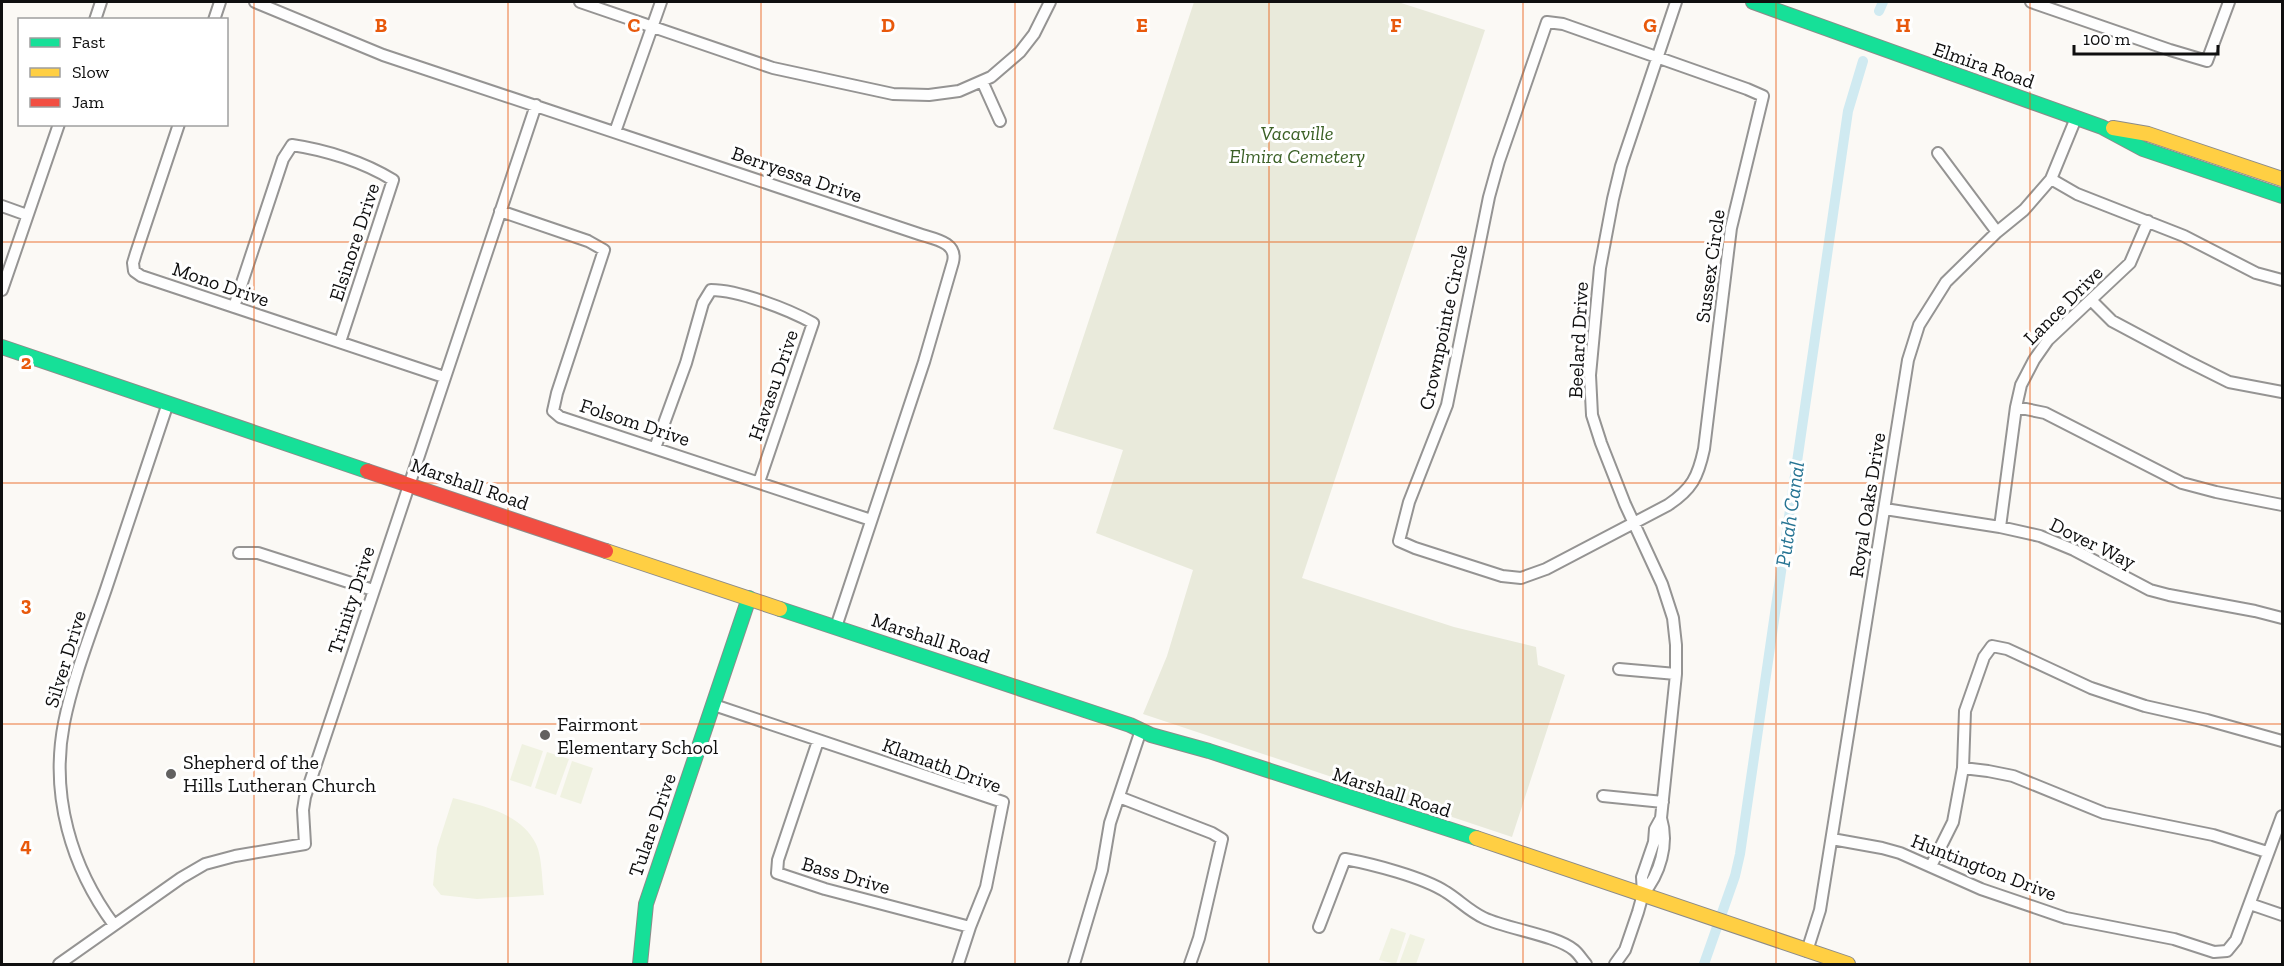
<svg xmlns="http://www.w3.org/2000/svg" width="2284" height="966" font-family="'Zilla Slab',serif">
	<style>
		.cemetery { fill: #e9eadb }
		.pitch { fill: #f0f2e1 }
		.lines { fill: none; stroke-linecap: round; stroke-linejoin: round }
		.canal { stroke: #d0eaf1; stroke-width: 10 }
		.street-casing { stroke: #959493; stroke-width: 14 }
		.fast-casing { stroke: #8c8b89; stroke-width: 16 }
		.slow-casing { stroke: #8c8b89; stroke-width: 16 }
		.jam-casing { stroke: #8c8b89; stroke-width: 16 }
		.street { stroke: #fefefe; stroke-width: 10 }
		.fast { stroke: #16e098; stroke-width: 14 }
		.slow { stroke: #ffcf43; stroke-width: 14 }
		.jam { stroke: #f24e42; stroke-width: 14 }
		.grid { fill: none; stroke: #e8590c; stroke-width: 1.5; stroke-opacity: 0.55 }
		.poi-dot { fill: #626160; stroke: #fff; stroke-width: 2 }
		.labels { text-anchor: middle; stroke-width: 6; stroke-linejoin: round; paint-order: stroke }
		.street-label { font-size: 20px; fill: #0f0f0f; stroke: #fff }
		.park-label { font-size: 20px; font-style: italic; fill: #3b6026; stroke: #fff }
		.poi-label { font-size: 20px; fill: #0f0f0f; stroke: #fff; text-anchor: start }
		.water-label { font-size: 21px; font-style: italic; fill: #267493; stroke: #fff }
		.grid-label { font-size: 20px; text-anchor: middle; font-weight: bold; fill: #e8590c; stroke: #fff; stroke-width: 6; stroke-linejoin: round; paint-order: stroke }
	</style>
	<rect width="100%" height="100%" fill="#fbf9f5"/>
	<path class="cemetery" d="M1194,2H1398L1485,30L1302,578L1454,627L1536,647L1538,665L1565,675L1512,837L1143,714L1167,656L1193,570L1096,533L1123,450L1053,429Z"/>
	<path class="pitch" d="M522,744L543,751L531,787L510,780Z
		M547,752L569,759L556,795L535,788Z
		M572,761L593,768L581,804L560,797Z
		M453,798C483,806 521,813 536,844C542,856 542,881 544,895L477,899L441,895L433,885L437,848Z
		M1391,928L1406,933L1396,964L1379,960Z
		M1410,934L1425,939L1416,964H1399Z"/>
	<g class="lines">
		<path class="canal" d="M1879,11L1883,2
			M1704,964L1735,876L1740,854L1848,111L1863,61"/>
		<g class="street-casing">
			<path id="street" d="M255,2L383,55L919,234C934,239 958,242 953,262L924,362L836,627
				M580,2L773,68L893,94L929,95L959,91L991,77L1020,52L1034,34L1050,2
				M2031,2L2170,50L2207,61L2229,2
				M95,20L101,2
				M214,20L220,2
				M1547,22L1563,24L1747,89L1763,96L1731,228L1704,449C1698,477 1692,489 1668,505L1546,569L1521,578L1502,576L1415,548L1399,541L1409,502L1447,405L1489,197L1499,161Z
				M982,81L1000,121
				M179,124L136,253L133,263L134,271L141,276L444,377
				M615,132L661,2
				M1938,153L1997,232
				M2051,179L2077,194L2184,236L2256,273L2282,280
				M2,206L27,215
				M500,211L588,241L604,250L557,393L553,411L560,417L871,520
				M2,290L59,124
				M2092,301L2112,321L2187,361L2229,382L2282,392
				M234,307L283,159L292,145C326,150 364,162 393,180L340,342
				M2016,407L2045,413L2182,483L2216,492L2282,505
				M655,448L686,363L703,303L711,290C738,290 788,309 813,323L759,482
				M1885,509L2000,527L2040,536L2074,550L2150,590L2169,595L2255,611L2282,618
				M2000,527L2016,407L2021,385L2034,360L2048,340L2130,263L2148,221
				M239,553H258L373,590
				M1619,669L1676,674
				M714,705L1003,802L986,887L970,927L958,964
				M818,741L778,860L777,873L825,889L970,927
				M1963,768L1988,771L2013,776L2104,813L2213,835L2267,852
				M1603,796L1663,802
				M1119,797L1212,833L1222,839L1199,938L1190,964
				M1661,818L1676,674V645L1673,618L1662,584L1625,504L1601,443L1592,415L1590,375L1600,268L1613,199L1621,166L1676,2
				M1832,839L1882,848L1900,853L1981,889L2066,918L2174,939L2214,952L2227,951L2236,940L2282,816
				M1931,866L1953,822L1963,768L1965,711L1984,657L1992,646L2007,649L2091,688L2145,706L2207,720L2282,741
				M2250,904L2282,915
				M114,925C71,867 50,795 64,723C73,678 91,633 106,589C127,527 147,465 168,403
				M1319,927L1345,859C1372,864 1423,877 1446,892C1459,900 1469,911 1484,918C1507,929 1556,935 1574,950C1579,954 1582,960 1586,964
				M1807,951L1820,910L1908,360L1919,325L1946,282L1997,232L2024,210L2051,179L2076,118
				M59,964L181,878L205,864L235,856L305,844L303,810L305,797L536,105
				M1074,964L1102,870L1110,823L1141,730
				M1615,964L1625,950L1638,912L1643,894L1642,877L1654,842L1655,829L1661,818C1669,844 1660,874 1643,894"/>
		</g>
		<g class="fast-casing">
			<path id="fast" d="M1753,2L2102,127L2143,149L2282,196
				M2,347L367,471
				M780,609L1130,725L1151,735L1209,751L1476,838
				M640,964L646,904L749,598"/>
		</g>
		<g class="slow-casing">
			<path id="slow" d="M2113,128L2148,134L2282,179
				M606,551L780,609
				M1476,838L1848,964"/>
		</g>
		<g class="jam-casing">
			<path id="jam" d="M367,471L606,551"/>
		</g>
		<use href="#street" class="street"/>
		<use href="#fast" class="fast"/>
		<use href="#slow" class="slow"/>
		<use href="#jam" class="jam"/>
	</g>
	<path class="grid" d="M254,2V964M508,2V964M761,2V964M1015,2V964M1269,2V964M1523,2V964M1776,2V964M2030,2V964M2,242H2282M2,483H2282M2,724H2282"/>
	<g class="poi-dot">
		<circle cx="545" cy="735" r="6"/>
		<circle cx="171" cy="774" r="6"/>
	</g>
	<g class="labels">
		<g class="street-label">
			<text transform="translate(1984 65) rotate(19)" y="7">Elmira Road</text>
			<text transform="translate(797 174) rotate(19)" y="7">Berryessa Drive</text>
			<text transform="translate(354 242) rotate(-72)" y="7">Elsinore Drive</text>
			<text transform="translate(1710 266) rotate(-82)" y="7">Sussex Circle</text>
			<text transform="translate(221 284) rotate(19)" y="7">Mono Drive</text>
			<text transform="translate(2063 305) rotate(-45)" y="7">Lance Drive</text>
			<text transform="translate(1443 327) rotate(-78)" y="7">Crownpointe Circle</text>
			<text transform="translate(1578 340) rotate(-87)" y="7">Beelard Drive</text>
			<text transform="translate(773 385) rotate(-71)" y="7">Havasu Drive</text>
			<text transform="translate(635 422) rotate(18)" y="7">Folsom Drive</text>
			<text transform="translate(470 484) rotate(19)" y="7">Marshall Road</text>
			<text transform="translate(1867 505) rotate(-81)" y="7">Royal Oaks Drive</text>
			<text transform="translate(2093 543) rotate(26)" y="7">Dover Way</text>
			<text transform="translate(351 600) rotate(-72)" y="7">Trinity Drive</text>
			<text transform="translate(931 638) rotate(18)" y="7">Marshall Road</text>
			<text transform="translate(65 659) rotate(-73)" y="7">Silver Drive</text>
			<text transform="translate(942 765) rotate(20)" y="7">Klamath Drive</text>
			<text transform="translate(1392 792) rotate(18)" y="7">Marshall Road</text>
			<text transform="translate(652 825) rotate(-71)" y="7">Tulare Drive</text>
			<text transform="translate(1984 867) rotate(21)" y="7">Huntington Drive</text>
			<text transform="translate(846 875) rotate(16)" y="7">Bass Drive</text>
		</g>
		<g class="park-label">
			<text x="1297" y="140">Vacaville<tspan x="1297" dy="23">Elmira Cemetery</tspan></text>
		</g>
		<g class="poi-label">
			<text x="557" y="731">Fairmont<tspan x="557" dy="23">Elementary School</tspan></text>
			<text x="183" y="769">Shepherd of the<tspan x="183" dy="23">Hills Lutheran Church</tspan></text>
		</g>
		<g class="water-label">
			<text transform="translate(1790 514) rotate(-82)" y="7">Putah Canal</text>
		</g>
	</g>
	<g class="grid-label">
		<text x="381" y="32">B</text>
		<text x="634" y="32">C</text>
		<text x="888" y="32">D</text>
		<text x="1142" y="32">E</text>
		<text x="1396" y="32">F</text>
		<text x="1650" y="32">G</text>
		<text x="1903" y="32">H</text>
		<text x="26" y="369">2</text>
		<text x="26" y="611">3</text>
		<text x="26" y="852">4</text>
	</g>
	<rect width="2284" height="966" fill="none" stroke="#0f0f0f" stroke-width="6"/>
	<rect x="18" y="18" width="210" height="108" fill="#ffffff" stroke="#9f9f9f" stroke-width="1.5"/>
	<rect x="30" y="38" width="30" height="9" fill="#16e098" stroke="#9f9f9f" stroke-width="1.5"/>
	<text x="72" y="48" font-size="18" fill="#0f0f0f">Fast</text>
	<rect x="30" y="68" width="30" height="9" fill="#ffcf43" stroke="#9f9f9f" stroke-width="1.5"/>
	<text x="72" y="78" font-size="18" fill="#0f0f0f">Slow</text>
	<rect x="30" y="98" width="30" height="9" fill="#f24e42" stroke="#9f9f9f" stroke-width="1.5"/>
	<text x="72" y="108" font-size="18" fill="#0f0f0f">Jam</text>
	<path d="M2074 45v9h144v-9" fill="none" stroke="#0f0f0f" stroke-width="3"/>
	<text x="2083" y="45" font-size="18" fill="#0f0f0f" stroke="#ffffff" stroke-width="4.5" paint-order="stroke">100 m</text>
</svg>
